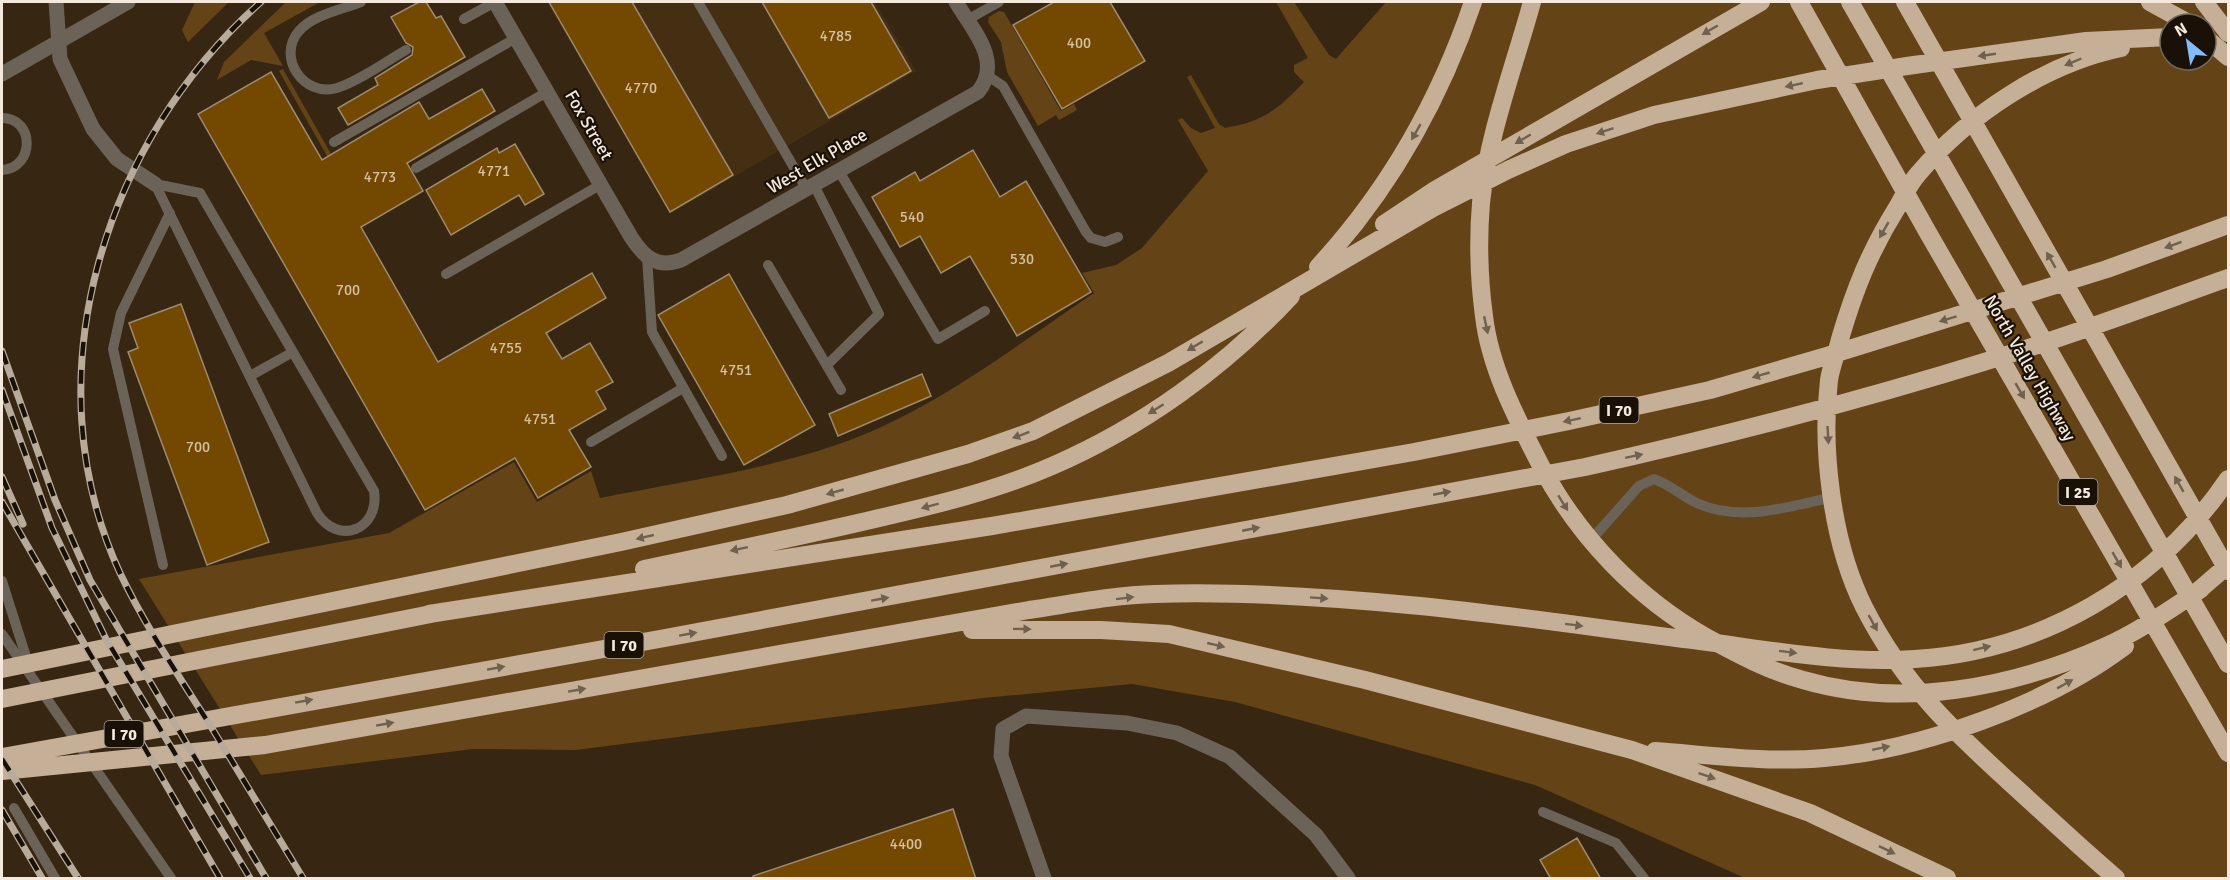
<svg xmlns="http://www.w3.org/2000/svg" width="2230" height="880" font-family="Signika,sans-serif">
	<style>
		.built { fill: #442f13 }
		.green { fill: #644417; fill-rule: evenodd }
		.building { fill: #734800; stroke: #9e8a71; stroke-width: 1.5 }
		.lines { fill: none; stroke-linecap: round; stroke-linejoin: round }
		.service { stroke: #6b6258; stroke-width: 10 }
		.minor { stroke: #6b6258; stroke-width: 15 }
		.tertiary { stroke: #6b6258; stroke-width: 15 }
		.motorway { stroke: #c5af96; stroke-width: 18 }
		.rail-casing { stroke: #b8ab9b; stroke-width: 7 }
		.rail { stroke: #191108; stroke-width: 4.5; stroke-dasharray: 14; stroke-linecap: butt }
		.oneway { fill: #6f604f }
		.labels { text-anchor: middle; stroke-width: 4.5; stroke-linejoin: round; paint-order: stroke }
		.number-label { font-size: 15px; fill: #d4c1a5 }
		.shield { fill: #191108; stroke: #b2a89c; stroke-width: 1.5 }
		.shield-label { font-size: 16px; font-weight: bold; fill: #f4e9dc }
		.street-label { font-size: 18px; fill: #f4e9dc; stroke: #191108 }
	</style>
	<rect width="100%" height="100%" fill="#372611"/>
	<path class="built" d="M547,2H875L916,71L670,214Z"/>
	<path class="green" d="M195,2H229L188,42L182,30Z
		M286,2H320L264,33L283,66L251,60L217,80L224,62Z
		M1276,2H1294L1329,55L1336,59L1386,2H2228V878H1745L1535,785L1235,702L1132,684L983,698L576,750L473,749L261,775L139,579L389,533L514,462L537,502L591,471L600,498C678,482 760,471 836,445C931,413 1012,348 1094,293L1082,273L1116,265L1142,248L1208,171L1178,120L1182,118L1191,128L1201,133L1215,128L1187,77L1191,75L1219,124L1225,128C1264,121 1277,110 1304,82L1294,72V65L1308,58ZM2170,24H2206V60H2170Z
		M999,11L1004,12L1061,111L1074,104L1077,110L1059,120L1056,115L1038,126L1007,72L1001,42L988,22L989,17Z
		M283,69L366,216L362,218L279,71Z"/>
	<path class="building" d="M419,2H426L436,18L441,16L465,57L348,125L338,108L378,85L375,78L412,55L413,47L406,43L391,17Z
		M549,2H632L733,175L670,212Z
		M762,2H871L911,71L829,118Z
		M1054,2H1110L1145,61L1062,109L1013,25Z
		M271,72L322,160L419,102L429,119L482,89L495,111L407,163L423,191L361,227L438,362L592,273L606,298L546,333L562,359L590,343L613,382L596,391L606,409L569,430L591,467L538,498L515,458L425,510L198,114Z
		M515,144L544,194L525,205L519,195L451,235L426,190L497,148L499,153Z
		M973,150L1000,197L1026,181L1091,292L1017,336L970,256L941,273L920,236L900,247L872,197L915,172L920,181Z
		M729,274L815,425L744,465L658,315Z
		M181,304L269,542L207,565L128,352L138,348L129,323Z
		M922,374L931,396L838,436L829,414Z
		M953,809L976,879H753V876Z
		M1577,838L1601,879H1551L1540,860Z"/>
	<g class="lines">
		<path class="service" d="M361,2C343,9 312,15 299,31C276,57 304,98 337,88C361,80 385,62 406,50
			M698,2L807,190
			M464,19L495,2
			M967,20L999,2
			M988,76L1003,86L1086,232L1091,238L1105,242L1118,237
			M2,118C35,118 35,168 2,170
			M334,142L516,38
			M416,168L547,92
			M839,171L938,339L985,311
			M155,184L200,193L374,491C380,530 338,546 317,513Z
			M814,185L879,314L827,365
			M647,258L652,332L722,456
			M768,265L841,390
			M446,274L600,185
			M250,376L293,352
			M591,442L683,388
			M1591,540L1639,486L1654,479C1671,485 1683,497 1699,504C1740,522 1790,507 1832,497
			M163,565L113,349L121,313L170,213
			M2,581L29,666
			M2,634L171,878
			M14,808L55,878
			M1543,812L1616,843L1644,878"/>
		<path class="minor" d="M56,2L60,59L93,129L117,159L155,184
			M495,2L631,237C644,257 657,269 681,260L978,92C1003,61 973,31 956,2
			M1044,878L1001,756L1003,729L1026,716L1127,723L1177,733L1230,757L1316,835L1348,878"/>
		<path class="tertiary" d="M2,74L128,2"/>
		<path class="motorway" d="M1532,2C1514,67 1488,135 1481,203C1478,239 1479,279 1484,316C1490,369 1518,421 1542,468C1579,537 1637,598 1706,637C1737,654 1769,671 1803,680C1902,709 2011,688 2104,647C2138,632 2169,610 2201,589
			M1799,2L1927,231L2228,753
			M1850,2L2228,664
			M1905,2L2228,571
			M2150,2L2190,24
			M2204,2L2228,33
			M2206,38L2228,57
			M1384,224L1435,190L1761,2
			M1318,267C1390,189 1439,102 1473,2
			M644,569C721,553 798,537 875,519C935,505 995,491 1052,466C1142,427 1224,368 1291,296
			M2191,597L2228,565
			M429,614L992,526L1414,452L1569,421L1710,390L1827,356L2107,269L2228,225
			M972,630H1101L1169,634L1365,680L1632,750L1810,813L1947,878
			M2,669L621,542L787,505L968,454L1033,431L1168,363L1433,208L1508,170L1566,144L1654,115L1817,80L1907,66L2086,41L2170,37
			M2,699L441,612
			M1655,751C1710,755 1768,763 1824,758C1921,750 2048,704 2125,646
			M2,757L665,638L1585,467C1724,436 1862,400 1997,358C2075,334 2152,305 2228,278
			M2,771L265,745L1029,610C1070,604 1113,595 1155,594C1240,591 1325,597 1409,605C1506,614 1603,629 1700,641C1770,650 1843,664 1915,659C2042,651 2157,584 2228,479
			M2116,878C2082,849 2049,818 2016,788C1953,731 1903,684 1864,607C1832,543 1821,451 1829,380C1831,367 1837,352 1840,339C1855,288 1870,251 1898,206C1904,195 1910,183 1918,174C1969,114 2045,64 2121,48"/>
		<g class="rail-casing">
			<path id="rail" d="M261,2C105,140 29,376 120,573C146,628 181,679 213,730C243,779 273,829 303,878
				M2,351L55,500L90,580L266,878
				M2,390L52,528L106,639L250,878
				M2,477L23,524
				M2,502L220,878
				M2,759L78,878
				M2,810L42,878"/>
		</g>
		<use href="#rail" class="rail"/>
	</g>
	<defs><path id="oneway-solid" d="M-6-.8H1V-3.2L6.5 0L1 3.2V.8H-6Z" transform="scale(1.5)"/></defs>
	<g class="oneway">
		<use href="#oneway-solid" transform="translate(1710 30) rotate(150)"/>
		<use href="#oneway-solid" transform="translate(1987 55) rotate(172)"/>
		<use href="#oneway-solid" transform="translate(2073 62) rotate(157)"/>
		<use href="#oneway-solid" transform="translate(1794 85) rotate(168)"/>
		<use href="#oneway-solid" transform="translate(1605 131) rotate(162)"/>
		<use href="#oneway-solid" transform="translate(1416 132) rotate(120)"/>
		<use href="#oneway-solid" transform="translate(1523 139) rotate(150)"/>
		<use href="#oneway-solid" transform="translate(1884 230) rotate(120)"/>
		<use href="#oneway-solid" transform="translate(2173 245) rotate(160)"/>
		<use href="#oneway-solid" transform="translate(2051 260) rotate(-120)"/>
		<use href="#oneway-solid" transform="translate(1948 319) rotate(163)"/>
		<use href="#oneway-solid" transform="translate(1486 325) rotate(78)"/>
		<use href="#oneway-solid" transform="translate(1195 346) rotate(149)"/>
		<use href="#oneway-solid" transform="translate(1761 375) rotate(164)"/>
		<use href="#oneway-solid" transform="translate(2020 391) rotate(60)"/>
		<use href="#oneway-solid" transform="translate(1156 409) rotate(148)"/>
		<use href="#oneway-solid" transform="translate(1572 420) rotate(168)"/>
		<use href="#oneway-solid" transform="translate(1021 435) rotate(160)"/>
		<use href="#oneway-solid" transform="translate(1828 435) rotate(87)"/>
		<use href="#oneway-solid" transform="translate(1634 456) rotate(-12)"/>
		<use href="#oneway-solid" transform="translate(2179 484) rotate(-120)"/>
		<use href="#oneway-solid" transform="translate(835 492) rotate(164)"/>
		<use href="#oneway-solid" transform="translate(1442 493) rotate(-11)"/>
		<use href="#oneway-solid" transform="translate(1563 503) rotate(58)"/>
		<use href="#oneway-solid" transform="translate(930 506) rotate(165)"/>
		<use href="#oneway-solid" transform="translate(1251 529) rotate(-11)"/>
		<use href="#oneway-solid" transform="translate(645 537) rotate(167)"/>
		<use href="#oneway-solid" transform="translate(739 549) rotate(168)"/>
		<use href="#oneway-solid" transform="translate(2117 560) rotate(60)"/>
		<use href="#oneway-solid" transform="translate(1059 565) rotate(-11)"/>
		<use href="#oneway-solid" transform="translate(1125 598) rotate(-7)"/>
		<use href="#oneway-solid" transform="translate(1319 598) rotate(4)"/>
		<use href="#oneway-solid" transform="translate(880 599) rotate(-10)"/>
		<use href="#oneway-solid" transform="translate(1873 623) rotate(61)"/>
		<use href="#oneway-solid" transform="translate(1574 625) rotate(7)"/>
		<use href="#oneway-solid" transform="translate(1022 629) rotate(1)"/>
		<use href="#oneway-solid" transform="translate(688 634) rotate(-10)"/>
		<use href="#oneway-solid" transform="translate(1216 645) rotate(13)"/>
		<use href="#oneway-solid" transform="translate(1982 648) rotate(-14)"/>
		<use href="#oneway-solid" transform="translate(1788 652) rotate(7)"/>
		<use href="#oneway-solid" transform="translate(496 668) rotate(-10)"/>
		<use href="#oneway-solid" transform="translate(2065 684) rotate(-29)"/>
		<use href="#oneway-solid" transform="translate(577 690) rotate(-10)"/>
		<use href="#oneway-solid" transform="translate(304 701) rotate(-10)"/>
		<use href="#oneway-solid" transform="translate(385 724) rotate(-10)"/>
		<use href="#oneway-solid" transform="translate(1881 748) rotate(-12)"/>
		<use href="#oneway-solid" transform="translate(1707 776) rotate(19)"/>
		<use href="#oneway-solid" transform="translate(1887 850) rotate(26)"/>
	</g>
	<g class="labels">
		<g class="number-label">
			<text x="836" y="41">4785</text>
			<text x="1079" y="48">400</text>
			<text x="641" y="93">4770</text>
			<text x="494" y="176">4771</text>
			<text x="380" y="182">4773</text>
			<text x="912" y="222">540</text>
			<text x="1022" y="264">530</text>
			<text x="348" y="295">700</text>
			<text x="506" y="353">4755</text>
			<text x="736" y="375">4751</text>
			<text x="540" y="424">4751</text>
			<text x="198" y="452">700</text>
			<text x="906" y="849">4400</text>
		</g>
		<g class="shield">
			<rect x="1599.5" y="397" width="39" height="26" rx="4.5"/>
			<rect x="2058.5" y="479" width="39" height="26" rx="4.5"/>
			<rect x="604.5" y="632" width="39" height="26" rx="4.5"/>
			<rect x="104.5" y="721" width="39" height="26" rx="4.5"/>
		</g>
		<g class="shield-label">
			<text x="1619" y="416">I 70</text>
			<text x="2078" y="498">I 25</text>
			<text x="624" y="651">I 70</text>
			<text x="124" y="740">I 70</text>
		</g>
		<g class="street-label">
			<text transform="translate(589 125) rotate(60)" y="6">Fox Street</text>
			<text transform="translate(817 161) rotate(-30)" y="6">West Elk Place</text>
			<text transform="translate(2030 368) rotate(60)" y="6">North Valley Highway</text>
		</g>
	</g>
	<rect width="2230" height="880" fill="none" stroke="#f4e9dc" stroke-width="6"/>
	<g transform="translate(2188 42) rotate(330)"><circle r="28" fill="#191108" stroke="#71675d" stroke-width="1.5"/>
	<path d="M0-4.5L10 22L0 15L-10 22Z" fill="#82bcfa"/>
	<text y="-9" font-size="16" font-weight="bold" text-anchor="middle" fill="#f4e9dc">N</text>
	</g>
</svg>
